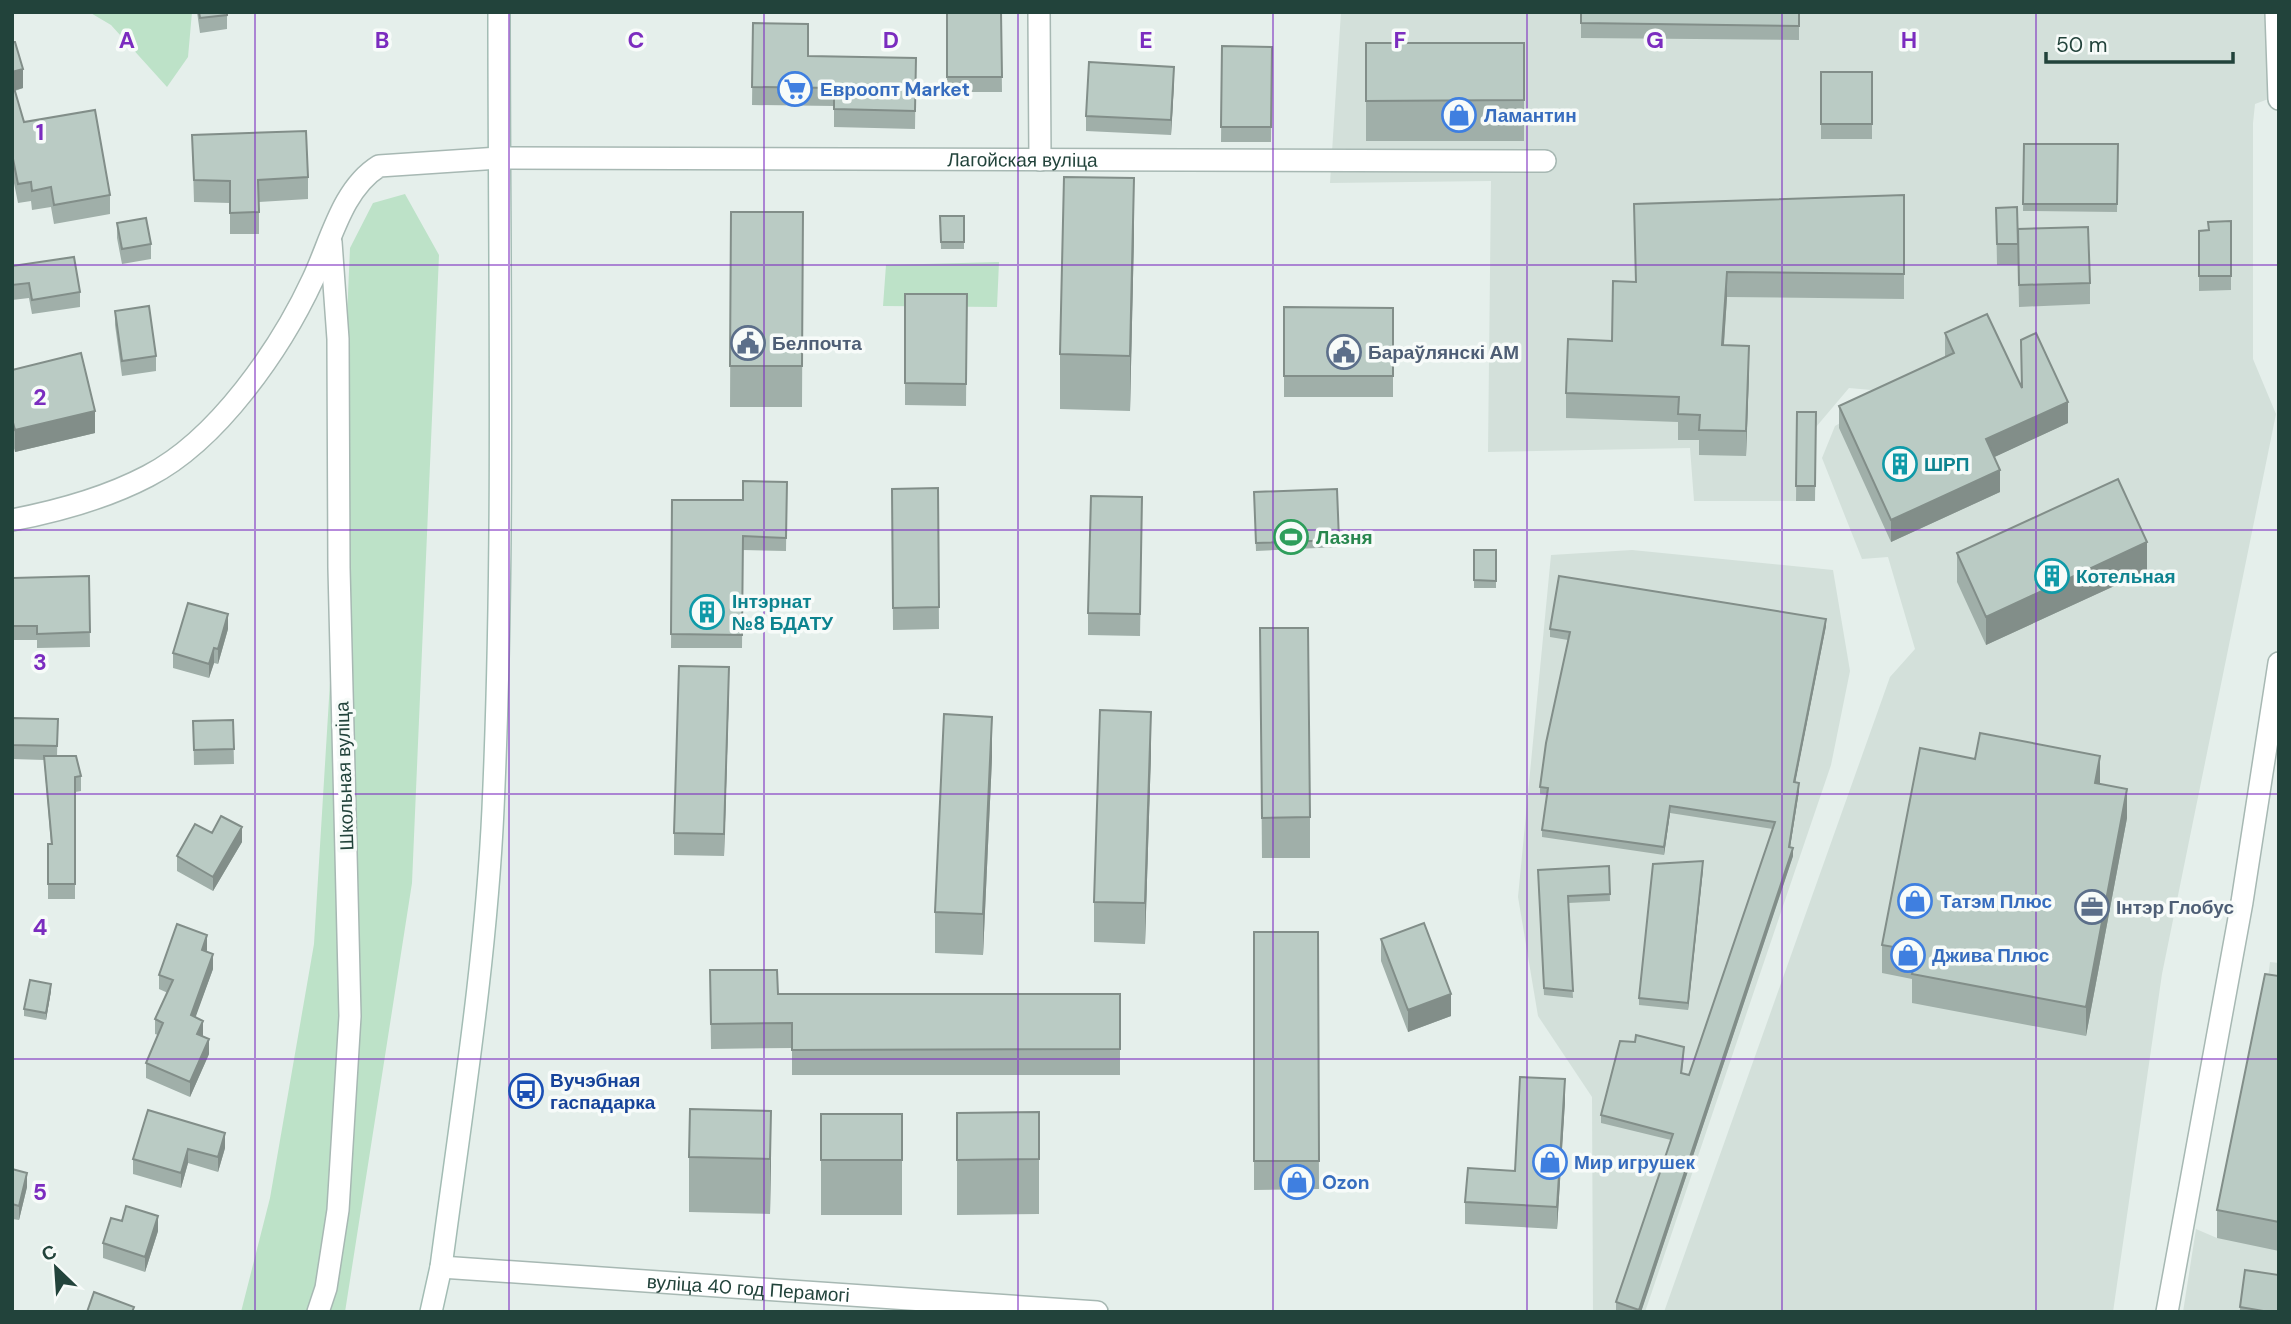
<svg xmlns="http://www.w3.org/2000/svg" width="2291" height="1324" font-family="'DM Sans',sans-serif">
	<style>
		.built { fill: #d3e0da }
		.green { fill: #bde2c8 }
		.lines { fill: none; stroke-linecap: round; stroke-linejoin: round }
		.minor-casing { stroke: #a7b8b3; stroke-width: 24 }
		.tertiary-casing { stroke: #a7b8b3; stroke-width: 24 }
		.secondary-casing { stroke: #a3bcb4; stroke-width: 24 }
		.minor { stroke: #fff; stroke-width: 21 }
		.tertiary { stroke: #fff; stroke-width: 21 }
		.secondary { stroke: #fff; stroke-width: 21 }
		.wall { fill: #a0afa9 }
		.shaded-wall { fill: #828e89 }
		.building { fill: #bacbc4; stroke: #828e89; stroke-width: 2 }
		.grid { fill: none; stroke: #7b2cbf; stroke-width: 2; stroke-opacity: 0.55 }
		.labels { text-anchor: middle; stroke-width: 7; stroke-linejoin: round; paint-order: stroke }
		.shop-label { font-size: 19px; font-weight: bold; fill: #366cbe; stroke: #f7fbf9; text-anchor: start }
		.street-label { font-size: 19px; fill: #22433b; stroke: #f7fbf9 }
		.service-label { font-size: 19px; font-weight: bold; fill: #4e5e75; stroke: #f7fbf9; text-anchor: start }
		.culture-label { font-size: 19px; font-weight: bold; fill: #0d838f; stroke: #f7fbf9; text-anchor: start }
		.leisure-label { font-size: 19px; font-weight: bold; fill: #27864d; stroke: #f7fbf9; text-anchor: start }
		.transit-label { font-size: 19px; font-weight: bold; fill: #164399; stroke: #f7fbf9; text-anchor: start }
		.grid-label { font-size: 23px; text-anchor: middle; font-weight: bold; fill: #7b2cbf; stroke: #f7fbf9; stroke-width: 7; stroke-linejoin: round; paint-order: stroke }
	</style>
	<rect width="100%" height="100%" fill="#e5efeb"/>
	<path class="built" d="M1341,12H2279V95L2255,104L2253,123V359L2276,414L2162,974L2113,1312H1664L1890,677L1915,649L1888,557L1862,559L1822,458L1835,426L1894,392L1849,388L1816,427L1815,501H1694L1690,448L1488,452L1491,181L1330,183Z
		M1632,550L1833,570L1850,671L1831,765L1645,1312H1593L1592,1097L1538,1016L1518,897L1551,555Z
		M2270,962L2279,963V1312H2183L2196,1229L2217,1238L2265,1002Z"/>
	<path class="green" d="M89,12H192L188,57L167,87L111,25Z
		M405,194L439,255L412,883L345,1312H241L270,1198L314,944L334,617L350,248L373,203Z
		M999,262L997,307L883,306L886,265Z"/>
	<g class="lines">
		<g class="minor-casing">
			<g id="minor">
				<path d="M1039,12L1040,160"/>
				<path d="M2276,12L2279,99"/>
				<path id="s1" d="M12,520C59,511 106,498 148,476C218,440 281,348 313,279C331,241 342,189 379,166L499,158L1545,161"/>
				<path d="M318,1312L326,1288L338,1210L350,1016L339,568L338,339L331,242"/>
				<path d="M2167,1312L2242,902L2279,663"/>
			</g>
		</g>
		<g class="tertiary-casing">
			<g id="tertiary">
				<path id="s2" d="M441,1267L1097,1312"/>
			</g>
		</g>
		<g class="secondary-casing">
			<path id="secondary" d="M431,1312L441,1267C461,1115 486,962 493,809C505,544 499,277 499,12"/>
		</g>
		<use href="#minor" class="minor"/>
		<use href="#tertiary" class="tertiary"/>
		<use href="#secondary" class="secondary"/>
	</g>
	<path class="wall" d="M197,12H227V29L200,33Z
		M947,12H1001L1002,92H947Z
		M1581,12H1799V40L1581,38Z
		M753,23L808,56L916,58L915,129L834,127V106L752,105Z
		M12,42L23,88L15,91L24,122L110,195V214L54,224L51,207L32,210L31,201L18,203L12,173Z
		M1366,43H1524V141H1366Z
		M1222,46L1272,47L1271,142H1221Z
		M1821,72H1872V139H1821Z
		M1174,82L1171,135L1086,131V116Z
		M192,135L308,177V199L259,202V234H230V203L194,202Z
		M2024,144H2118L2117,212L2023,211Z
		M1904,195V299L1727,297L1724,345L1749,371L1746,456L1699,455V440H1678V422L1566,418V393L1612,341L1636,282L1634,204Z
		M1996,208L2018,240L2090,283V304L2019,307L2018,256V265H1997Z
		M731,212H803L802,407H730Z
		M940,216H964V249H941Z
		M2231,221V290L2199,291V231L2209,230Z
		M117,223L151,244V259L122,264L117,238Z
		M1134,234L1130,411L1060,409V354Z
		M12,266L80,292V307L32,314L29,298L12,300Z
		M905,294H967L966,406L905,405Z
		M1284,307L1393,308V397H1284Z
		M115,311L156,356V371L122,376L115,325Z
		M1945,333L2021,387V340L2068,423L1994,457L2000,492L1891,542L1839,428V406L1945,357Z
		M12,370L95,433L15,452L12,441Z
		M1797,412H1816L1815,501H1796Z
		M787,482L786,551L743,550L742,648H671L672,500H743Z
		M938,488L939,629L893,630L892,489Z
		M1337,489L1339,547L1256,551L1254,492Z
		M1142,519L1140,636L1088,635V613Z
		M1474,550H1496V588H1474Z
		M1957,553L2147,571L1986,645L1957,582Z
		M12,558L13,578L89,576L90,647L37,648V640H12Z
		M1826,626L1795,782L1799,791L1790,847L1793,856L1641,1312H1622L1616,1310V1302L1671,1140L1601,1123V1115L1684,1055L1682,1073L1689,1075L1773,829L1670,813L1664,855L1542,837V830L1547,795L1540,794V787L1568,640L1550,637V629Z
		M1260,628L1310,817V858H1262Z
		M228,629L218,664L214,663L209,678L173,668V653Z
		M729,689L724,856L674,855V833Z
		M12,718L58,719L57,756L81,776V791L75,792V899H48V844H51L44,760L12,759Z
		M233,720L234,764L194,765L193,721Z
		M1151,753L1145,944L1094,942V902Z
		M992,758L983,955L935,953V912Z
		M1975,759L2100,784L2127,818L2086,1036L1912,1003V979L1882,973V945Z
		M212,833L242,842L213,891L177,871V856Z
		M1609,866L1610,901L1568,903L1573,998L1544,995L1538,877Z
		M1703,869L1688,1010L1639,1005V998Z
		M1254,932H1318L1319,1189L1254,1190Z
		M1381,939L1451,1016L1408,1032L1381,961Z
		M207,950L206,952L213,969L195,1017L209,1054L190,1097L146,1078V1063L158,1035L155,1034V1019L168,993L159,989V975Z
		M710,970L778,994H1120V1075H792V1048L711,1049Z
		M2279,976V1251L2217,1238V1210Z
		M51,991L46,1020L24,1016V1009Z
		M1565,1101L1557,1229L1465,1224V1202L1515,1171Z
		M148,1110L225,1148L218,1172L188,1163L181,1188L133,1174V1159Z
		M771,1111L770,1214L689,1212V1157Z
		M1039,1112V1214L957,1215V1113Z
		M821,1114H902V1215H821Z
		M12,1169L27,1187L19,1220L12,1219Z
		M122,1221L158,1231L145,1272L103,1258V1243Z
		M2240,1307L2279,1312H2240Z"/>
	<path class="shaded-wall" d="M1174,67V82L1171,135V120Z
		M23,69V88L12,91V72Z
		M1134,178V234L1130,411V356Z
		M1727,272V297L1722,370V345Z
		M1749,346V371L1746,456V431Z
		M2068,402V423L1986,461V439Z
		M95,411V433L15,452V430Z
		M2000,470V492L1891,542V520Z
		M2147,542V571L1986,645V617Z
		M228,614V629L218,664V649Z
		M1826,619V626L1794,789V782Z
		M214,648V663L209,678V664Z
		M729,667V689L724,856V834Z
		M1151,712V753L1145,944V903Z
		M992,717V758L983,955V914Z
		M2100,756V784L2095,783Z
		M1799,783V791L1789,854V847Z
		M2127,789V818L2086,1036V1007Z
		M1670,806V813L1664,855V847Z
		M242,827V842L213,891V877Z
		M1793,848V856L1641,1312H1639Z
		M1703,861V869L1688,1010V1003Z
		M207,935V950L202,965V950Z
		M213,954V969L191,1030V1015Z
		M51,984V991L46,1020V1013Z
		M1451,994V1016L1408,1032V1010Z
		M203,1021V1036L197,1049V1034Z
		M209,1039V1054L190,1097V1082Z
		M1565,1079V1101L1557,1229V1207Z
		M771,1111V1166L770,1214V1159Z
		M225,1133V1148L218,1172V1157Z
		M188,1149V1163L181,1188V1173Z
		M27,1173V1187L19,1220V1206Z
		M158,1216V1231L145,1272V1257Z"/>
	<path class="building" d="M199,12H227V15L200,18Z
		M947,12H1001L1002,77H947Z
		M1581,12H1799V26L1581,23Z
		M753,23L808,24V56L916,58L915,111L834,109V88L752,87Z
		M12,42H15L23,69L12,72Z
		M1366,43H1524V100L1366,101Z
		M1222,46L1272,47L1271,127H1221Z
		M1089,62L1174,67L1171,120L1086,116Z
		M1821,72H1872V124H1821Z
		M12,81L24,122L95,110L110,195L54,205L51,187L32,191L31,182L18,184L12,154Z
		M306,131L308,177L258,180L259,212L230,213V181L194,180L192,135Z
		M2024,144H2118L2117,204H2023Z
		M1064,177L1134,178L1130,356L1060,354Z
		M1904,195V274L1727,272L1722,345L1749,346L1746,431L1699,430L1700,415L1678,414L1679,397L1566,393L1568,339L1612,341L1613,281L1636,282L1634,204Z
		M2017,207L2018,244H1997L1996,208Z
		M731,212H803L802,366H730Z
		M940,216H964V242H941Z
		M146,218L151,244L122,249L117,223Z
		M2231,221V276H2199V231L2209,230L2208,222Z
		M2088,227L2090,283L2019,285L2018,229Z
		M74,257L80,292L32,300L29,283L12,285V266Z
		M905,294H967L966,384L905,383Z
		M149,306L156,356L122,361L115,311Z
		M1284,307L1393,308V376H1284Z
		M1987,314L2022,388L2021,340L2036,333L2068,402L1986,439L2000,470L1891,520L1839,406L1954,353L1945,333Z
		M81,353L95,411L15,430L12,419V370Z
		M1797,412H1816L1815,486H1796Z
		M2118,479L2147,542L1986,617L1957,553Z
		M743,481L787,482L786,538L743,536L742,635L671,634L672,500H743Z
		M938,488L939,607L893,608L892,489Z
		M1337,489L1339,540L1256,543L1254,492Z
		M1091,496L1142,497L1140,614L1088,613Z
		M1474,550H1496V581L1474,580Z
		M12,558L13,578L89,576L90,632L37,634V626H12Z
		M1559,576L1826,619L1794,782L1799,783L1789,847L1793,848L1639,1310L1616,1302L1673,1134L1601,1115L1620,1041L1635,1042L1636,1035L1684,1047L1681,1073L1689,1075L1775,822L1670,806L1664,847L1542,830L1548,788L1540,787L1546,743L1570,632L1550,629Z
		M188,603L228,614L218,649L214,648L209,664L173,653Z
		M1260,628H1308L1310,817L1262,818Z
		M679,666L729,667L724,834L674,833Z
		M1100,710L1151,712L1145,903L1094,902Z
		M944,714L992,717L983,914L935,912Z
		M12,718L58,719L57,746L12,745Z
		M233,720L234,749L194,750L193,721Z
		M1980,733L2100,756L2095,783L2127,789L2086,1007L1912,974L1917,951L1882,945L1920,748L1975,759Z
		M44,756H76L81,776L75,777V884H48V844H52Z
		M221,816L242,827L213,877L177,856L195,824L212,833Z
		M1703,861L1688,1003L1639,998L1653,864Z
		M1609,866L1610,894L1568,896L1573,991L1544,988L1538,870Z
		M1424,923L1451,994L1408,1010L1381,939Z
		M177,924L207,935L202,950L213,954L191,1015L203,1021L197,1034L209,1039L190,1082L146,1063L163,1023L155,1019L173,980L159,975Z
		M1254,932H1318L1319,1161H1254Z
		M710,970H777L778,994H1120V1049L792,1050V1023L711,1024Z
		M2265,974L2279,976V1222L2217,1210Z
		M30,980L51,984L46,1013L24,1009Z
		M1520,1077L1565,1079L1557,1207L1465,1202L1468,1168L1515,1171Z
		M690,1109L771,1111L770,1159L689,1157Z
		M148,1110L225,1133L218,1157L188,1149L181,1173L133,1159Z
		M1039,1112V1159L957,1160V1113Z
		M821,1114H902V1160H821Z
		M12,1169L27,1173L19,1206L12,1204Z
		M126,1206L158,1216L145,1257L103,1243L111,1218L122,1221Z
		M2245,1270L2279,1275V1312H2269L2240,1307Z
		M94,1292L134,1307L132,1312H87Z"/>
	<path class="grid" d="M255,12V1312M509,12V1312M764,12V1312M1018,12V1312M1273,12V1312M1527,12V1312M1782,12V1312M2036,12V1312M12,265H2279M12,530H2279M12,794H2279M12,1059H2279"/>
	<defs>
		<g id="supermarket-ring" transform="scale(1.75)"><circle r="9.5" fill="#f7fbf9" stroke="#3f7fe0" stroke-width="1.5"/><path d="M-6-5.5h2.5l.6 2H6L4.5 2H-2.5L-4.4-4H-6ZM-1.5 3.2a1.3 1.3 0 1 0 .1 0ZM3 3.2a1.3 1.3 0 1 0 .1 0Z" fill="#3f7fe0"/></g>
		<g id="shop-ring" transform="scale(1.75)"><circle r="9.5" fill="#f7fbf9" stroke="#3f7fe0" stroke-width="1.5"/><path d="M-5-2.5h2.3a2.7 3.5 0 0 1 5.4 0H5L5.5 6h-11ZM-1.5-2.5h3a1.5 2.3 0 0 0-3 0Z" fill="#3f7fe0"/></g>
		<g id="civic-ring" transform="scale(1.75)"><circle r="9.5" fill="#f7fbf9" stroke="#5c6f8a" stroke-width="1.5"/><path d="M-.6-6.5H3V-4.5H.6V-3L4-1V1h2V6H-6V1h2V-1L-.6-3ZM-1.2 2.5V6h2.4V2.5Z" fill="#5c6f8a"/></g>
		<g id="building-ring" transform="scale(1.75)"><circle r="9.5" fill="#f7fbf9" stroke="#0f9aa8" stroke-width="1.5"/><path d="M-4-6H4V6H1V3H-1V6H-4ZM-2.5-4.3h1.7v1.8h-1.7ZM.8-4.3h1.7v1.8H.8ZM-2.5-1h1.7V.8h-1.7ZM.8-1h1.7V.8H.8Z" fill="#0f9aa8"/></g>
		<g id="stadium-ring" transform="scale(1.75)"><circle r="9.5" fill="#f7fbf9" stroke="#2e9e5b" stroke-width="1.5"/><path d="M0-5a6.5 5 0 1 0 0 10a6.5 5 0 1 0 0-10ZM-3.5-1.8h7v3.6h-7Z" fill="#2e9e5b"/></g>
		<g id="office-ring" transform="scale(1.75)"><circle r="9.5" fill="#f7fbf9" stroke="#5c6f8a" stroke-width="1.5"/><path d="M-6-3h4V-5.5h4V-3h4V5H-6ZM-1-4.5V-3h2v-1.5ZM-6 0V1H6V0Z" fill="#5c6f8a"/></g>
		<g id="bus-ring" transform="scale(1.75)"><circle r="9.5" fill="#f7fbf9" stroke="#1a4fb4" stroke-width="1.5"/><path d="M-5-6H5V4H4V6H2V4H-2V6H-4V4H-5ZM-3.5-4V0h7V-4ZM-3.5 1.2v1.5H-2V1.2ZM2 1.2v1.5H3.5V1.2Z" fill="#1a4fb4"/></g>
	</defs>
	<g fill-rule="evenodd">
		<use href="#supermarket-ring" x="795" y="89"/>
		<use href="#shop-ring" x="1459" y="115"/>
		<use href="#civic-ring" x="748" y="343"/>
		<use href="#civic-ring" x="1344" y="352"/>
		<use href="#building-ring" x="1900" y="464"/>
		<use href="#stadium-ring" x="1291" y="537"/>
		<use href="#building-ring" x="2052" y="576"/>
		<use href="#building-ring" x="707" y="612"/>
		<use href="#shop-ring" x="1915" y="901"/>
		<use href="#office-ring" x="2092" y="907"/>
		<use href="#shop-ring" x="1908" y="955"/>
		<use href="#bus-ring" x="526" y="1091"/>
		<use href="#shop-ring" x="1550" y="1162"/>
		<use href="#shop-ring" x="1297" y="1182"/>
	</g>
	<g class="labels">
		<g class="shop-label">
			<text x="820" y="96">Евроопт Market</text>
			<text x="1484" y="122">Ламантин</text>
			<text x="1940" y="908">Татэм Плюс</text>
			<text x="1932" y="962">Джива Плюс</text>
			<text x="1574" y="1169">Мир игрушек</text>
			<text x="1322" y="1189">Ozon</text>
		</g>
		<g class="street-label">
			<text dy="7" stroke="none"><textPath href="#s1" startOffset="1181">Лагойская вуліца</textPath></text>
			<text transform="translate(344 776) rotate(-92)" y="7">Школьная вуліца</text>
			<text dy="7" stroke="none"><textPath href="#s2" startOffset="308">вуліца 40 год Перамогі</textPath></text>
		</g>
		<g class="service-label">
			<text x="772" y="350">Белпочта</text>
			<text x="1368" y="359">Бараўлянскі АМ</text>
			<text x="2116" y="914">Інтэр Глобус</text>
		</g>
		<g class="culture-label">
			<text x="1924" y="471">ШРП</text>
			<text x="2076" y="583">Котельная</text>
			<text x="732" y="608">Інтэрнат<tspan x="732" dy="22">№8 БДАТУ</tspan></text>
		</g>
		<g class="leisure-label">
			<text x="1316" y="544">Лазня</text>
		</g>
		<g class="transit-label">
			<text x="550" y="1087">Вучэбная<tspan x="550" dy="22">гаспадарка</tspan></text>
		</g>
	</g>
	<g class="grid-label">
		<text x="127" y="48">A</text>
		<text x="382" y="48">B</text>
		<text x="636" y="48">C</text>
		<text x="891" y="48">D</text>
		<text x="1146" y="48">E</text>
		<text x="1400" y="48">F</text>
		<text x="1655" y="48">G</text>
		<text x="1909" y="48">H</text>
		<text x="40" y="140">1</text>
		<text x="40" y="405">2</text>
		<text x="40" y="670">3</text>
		<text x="40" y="935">4</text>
		<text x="40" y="1200">5</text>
	</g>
	<rect width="2291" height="1324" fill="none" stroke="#22433b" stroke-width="28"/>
	<g transform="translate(56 1268) rotate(335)" stroke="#f7fbf9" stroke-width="5" paint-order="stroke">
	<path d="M0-5L12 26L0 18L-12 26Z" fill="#22433b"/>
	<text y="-10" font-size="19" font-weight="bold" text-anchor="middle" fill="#22433b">С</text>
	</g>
	<path d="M2046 52v10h187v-10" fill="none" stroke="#22433b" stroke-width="3.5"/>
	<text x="2056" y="52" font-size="21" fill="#22433b" stroke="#f7fbf9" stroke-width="5" paint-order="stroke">50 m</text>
</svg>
